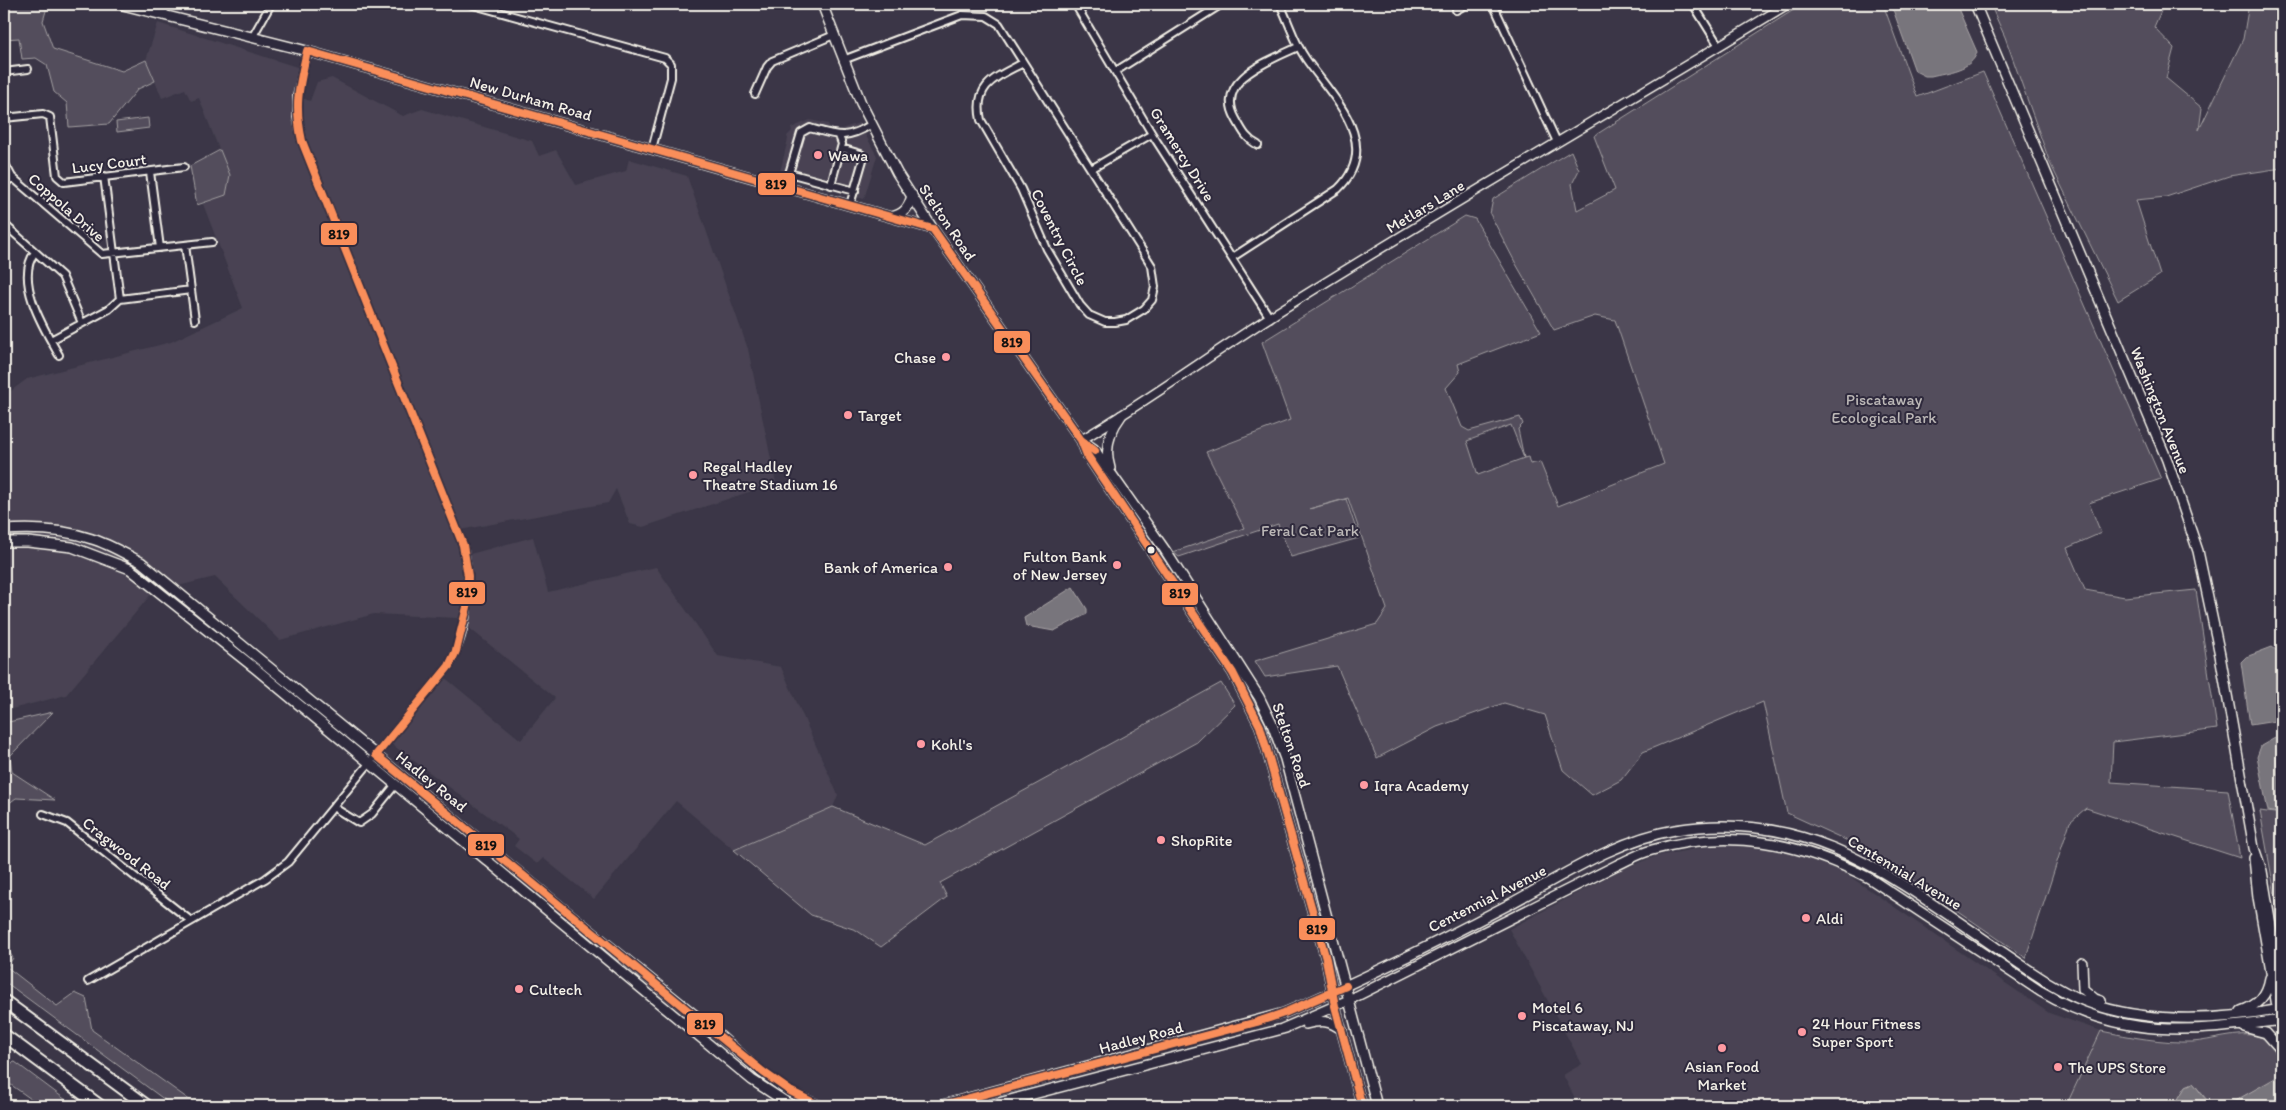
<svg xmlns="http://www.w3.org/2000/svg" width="2286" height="1110" font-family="Itim,sans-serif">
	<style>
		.built { fill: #484352 }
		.green { fill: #534e5c; stroke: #a4a0a2; fill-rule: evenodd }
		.water { fill: #78747b; stroke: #aaa6a7 }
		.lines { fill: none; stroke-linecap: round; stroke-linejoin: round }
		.minor-casing { stroke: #f4f1e8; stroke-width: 10 }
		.tertiary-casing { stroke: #f4f1e8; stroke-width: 11 }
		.secondary-casing { stroke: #f4f1e8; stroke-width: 12 }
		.motorway-casing { stroke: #f4f1e8; stroke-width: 15 }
		.minor { stroke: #2f2a3d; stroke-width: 6 }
		.tertiary { stroke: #2f2a3d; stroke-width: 8 }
		.secondary { stroke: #2f2a3d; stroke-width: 9 }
		.motorway { stroke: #2f2a3d; stroke-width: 11 }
		.bus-1-casing { stroke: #2f2a3d; stroke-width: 11 }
		.bus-1 { stroke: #fa8e5a; stroke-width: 8 }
		.poi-dot { fill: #ff9aa2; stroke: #2f2a3d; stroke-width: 2 }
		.bus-dot { fill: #f4f1e8; stroke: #2f2a3d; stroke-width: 2 }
		.labels { text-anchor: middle; stroke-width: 4; stroke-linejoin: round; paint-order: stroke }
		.street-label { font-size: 16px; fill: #f4f1e8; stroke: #2f2a3d }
		.poi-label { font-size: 16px; fill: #f4f1e8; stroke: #2f2a3d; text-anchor: start }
		.park-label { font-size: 16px; fill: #bcb8b7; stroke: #2f2a3d }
		.line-badge { stroke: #2f2a3d; stroke-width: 2 }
		.pale-badge-label { font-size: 14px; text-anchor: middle; font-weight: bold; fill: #111 }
	</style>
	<rect width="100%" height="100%" fill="#3b3647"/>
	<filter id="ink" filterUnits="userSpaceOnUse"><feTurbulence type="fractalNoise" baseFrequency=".02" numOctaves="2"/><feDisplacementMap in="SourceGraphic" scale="10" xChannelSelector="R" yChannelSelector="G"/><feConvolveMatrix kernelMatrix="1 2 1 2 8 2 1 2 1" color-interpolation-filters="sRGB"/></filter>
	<g filter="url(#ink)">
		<path class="built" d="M158,23L300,68L294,95L310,101L317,82L332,78L403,116L422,109L532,141L539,156L556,150L576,185L626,171L629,159L687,176L748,349L776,483L643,527L630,524L616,489L608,503L454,531L463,556L533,537L548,592L656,567L718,656L781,667L838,795L833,807L734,850L676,801L594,899L543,858L537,864L514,846L519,839L386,740L443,676L521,740L555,698L457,618L374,614L280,640L215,577L153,592L66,695L4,711V396L27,379L171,342L243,308L203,204L226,195L229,175L199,98L191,101L185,89L162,98L146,60Z
			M810,120L828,124L832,132L859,123L877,156L864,199L779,176L788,139L787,136L792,131L791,128Z
			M1729,843L1781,849L1839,869L2049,1013L2101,1031L2066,1106H1579L1563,1075L1582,1064L1509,929L1623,869L1656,856Z"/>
		<path class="green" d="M4,4H48L43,21L53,49L122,71L146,60L155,81L138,89L109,124L69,127L67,103L54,92L47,65L36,58L22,59L19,38L4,39Z
			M1803,4H1883L1917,97L1983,72L2161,479L2089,503L2101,533L2067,548L2085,590L2125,597L2196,590L2217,729L2113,742L2111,782L2228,790L2240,858L2086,808L2070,822L2026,958L1872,852L1787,813L1763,702L1643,752L1621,780L1592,795L1563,770L1545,715L1504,703L1437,727L1377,758L1337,666L1265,677L1255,661L1377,624L1387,609L1348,498L1309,509L1346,499L1359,538L1291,557L1278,524L1179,557L1173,552L1244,528L1206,452L1290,420L1262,342L1465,216L1475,219L1541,332L1458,364L1460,372L1446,388L1462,427L1469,431L1520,417L1523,424L1518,429L1524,458L1528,457L1530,464L1540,462L1558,506L1664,464L1615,320L1595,316L1554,330L1516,264L1490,214L1493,199L1571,151L1579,170L1572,184L1577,210L1615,190L1594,136ZM1511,425L1524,458L1478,475L1467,441Z
			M1990,4H1994L1999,9L2009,4H2164L2154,27L2174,48L2166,78L2202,108L2199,130L2243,39L2249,4H2282V168L2229,176L2166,197L2136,200L2160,275L2118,301L2050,163L2005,37Z
			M148,118L149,128L117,132L116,122Z
			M220,150L230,175L226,195L197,205L190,166Z
			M1221,683L1235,705L1197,742L940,883L947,897L881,947L856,930L811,915L734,850L833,807L925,845Z
			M53,712L10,756L12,772L55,800L16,798L4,807V723Z
			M2260,811L2282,814V934Z
			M4,943L13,958L7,967L57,1006L75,993L86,998L92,1030L198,1106H173L4,981Z
			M2101,1031C2131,1037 2162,1043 2192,1042C2211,1041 2239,1031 2257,1036C2276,1041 2278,1060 2280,1076L2226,1106H2212L2193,1083L2186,1086L2174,1106H2066Z
			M15,1062L74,1106H41L4,1080V1065Z"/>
		<path class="water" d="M1891,4H1956L1977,52C1972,70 1947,72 1931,76H1925L1915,71Z
			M1073,587L1087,609V614L1054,631L1026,626L1024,618Z
			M2272,647L2282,654V720L2250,725L2241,662L2246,657Z
			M2275,738H2282V814L2268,811L2257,757L2261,746Z
			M2280,1076L2282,1106H2226L2277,1077Z
			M2193,1083C2200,1091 2207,1105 2217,1106H2174L2186,1086Z"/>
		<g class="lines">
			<g class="minor-casing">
				<path id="minor" d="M470,4L665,58L671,64V78L652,149
					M1075,4L1152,134L1270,318
					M1493,4L1557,142
					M1693,4L1719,46
					M1456,10L1467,4
					M162,15L168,4
					M253,36L271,4
					M843,60L962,15L986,16L999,24L1152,266L1155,287L1152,300L1144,309L1126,320L1115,322H1105L1089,315L1080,305L1047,249L1021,189L981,120C973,84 997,77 1023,63
					M1116,71L1222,4
					M4,72L28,69
					M755,94L767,67L772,61L834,35
					M4,118L43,114L50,117L57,176L64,182L184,167
					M1258,145C1246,139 1242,130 1236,119C1213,79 1272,60 1298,47
					M841,148L861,154L863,160L850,205
					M4,162L12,177L102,254L212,242
					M1091,169L1152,134
					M150,172L160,248
					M789,173L855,191
					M104,176L120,299
					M4,185L12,177
					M831,185L842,144L839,136
					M785,187L801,133L810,128C838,136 846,140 872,124
					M4,224L62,276L82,323
					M185,245L195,320
					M35,252C14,280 44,329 59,355
					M1233,257L1338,189C1384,144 1332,97 1306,59C1294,42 1289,22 1280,4
					M120,299L191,290
					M51,340L109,309L120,299
					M333,807L359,823L372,814L396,784
					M43,814L67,823L191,921
					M88,981L265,879L288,862L449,666C469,627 473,587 463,545L302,141L297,117V96L307,51"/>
			</g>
			<g class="tertiary-casing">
				<path id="tertiary" d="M1081,440C1146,402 1207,357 1270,317C1441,209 1616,109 1788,4"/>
			</g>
			<g class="secondary-casing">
				<path id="secondary" d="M119,4L307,51L933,229
					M822,4L861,103L897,173L933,229L1081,440L1094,449L1165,550L1259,697L1272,724L1285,759L1377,1106
					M1975,4L2167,460L2198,551L2220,655L2254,848L2262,871L2282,991
					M891,217C904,214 909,208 912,195
					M1081,440L1087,455L1233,673L1260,726L1326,959L1335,1006L1362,1106
					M1110,468C1104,449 1109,432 1121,416
					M4,530C33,528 64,529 92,539C109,544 125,554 141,562L561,907L712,1029L761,1072L789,1092L820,1106
					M4,542H28L72,547L130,569L256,669L752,1080L792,1106
					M2254,858L2258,897L2282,1035
					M2082,963L2083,989L2095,999L2101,1001
					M2241,1011C2258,1005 2267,996 2270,978
					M1306,1024C1321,1020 1330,1020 1342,1030
					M2244,1027L2266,1033L2282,1051
					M1282,1029L1349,1000L1617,865C1628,860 1640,853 1652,850C1729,828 1799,842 1869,878L2040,991C2123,1040 2191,1032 2282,1020
					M939,1106L1284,1013C1360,981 1434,944 1506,906C1559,878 1615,840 1675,830C1810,808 1894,878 1998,949C2029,970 2062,995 2098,1006C2157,1024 2222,1020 2282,1009
					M987,1106L1286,1028"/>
			</g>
			<g class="motorway-casing">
				<path id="motorway" d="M4,1001L147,1106
					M4,1035L100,1106"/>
			</g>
			<use href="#minor" class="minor"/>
			<use href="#tertiary" class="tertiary"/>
			<use href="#secondary" class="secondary"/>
			<use href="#motorway" class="motorway"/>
			<g class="bus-1-casing">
				<path id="bus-1" d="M307,51C299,87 294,104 302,141L463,545L468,576L467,607L456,651L449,666L376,755
					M307,51L933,229
					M933,229L1081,440L1095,451
					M1081,440L1087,455L1233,673L1260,726L1326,959L1335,1006L1362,1106
					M376,755L763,1072L790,1091L820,1106
					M939,1106L1257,1022L1284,1013L1346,986"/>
			</g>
			<use href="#bus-1" class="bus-1"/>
		</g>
	</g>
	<g class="poi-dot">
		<circle cx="818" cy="155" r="5"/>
		<circle cx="946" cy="357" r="5"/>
		<circle cx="848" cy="415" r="5"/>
		<circle cx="693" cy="475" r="5"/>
		<circle cx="1117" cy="565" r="5"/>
		<circle cx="948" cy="567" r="5"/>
		<circle cx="921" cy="744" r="5"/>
		<circle cx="1364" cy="785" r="5"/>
		<circle cx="1161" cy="840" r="5"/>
		<circle cx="1806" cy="918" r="5"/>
		<circle cx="519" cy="989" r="5"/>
		<circle cx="1522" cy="1016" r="5"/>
		<circle cx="1802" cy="1032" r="5"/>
		<circle cx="1722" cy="1048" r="5"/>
		<circle cx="2058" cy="1067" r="5"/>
	</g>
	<circle class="bus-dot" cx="1151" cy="550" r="4.5"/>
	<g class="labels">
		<g class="street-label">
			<text transform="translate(531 98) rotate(16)" y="6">New Durham Road</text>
			<text transform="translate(1183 154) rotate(58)" y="6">Gramercy Drive</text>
			<text transform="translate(109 163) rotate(-7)" y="6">Lucy Court</text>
			<text transform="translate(1425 206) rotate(-31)" y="6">Metlars Lane</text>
			<text transform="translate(67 207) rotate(41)" y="6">Coppola Drive</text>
			<text transform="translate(948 222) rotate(56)" y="6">Stelton Road</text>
			<text transform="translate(1060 237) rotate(63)" y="6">Coventry Circle</text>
			<text transform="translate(2161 410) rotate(68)" y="6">Washington Avenue</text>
			<text transform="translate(1292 745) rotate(71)" y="6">Stelton Road</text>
			<text transform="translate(432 781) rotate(39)" y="6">Hadley Road</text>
			<text transform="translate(127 853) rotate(38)" y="6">Cragwood Road</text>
			<text transform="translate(1905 872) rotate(31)" y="6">Centennial Avenue</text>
			<text transform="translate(1487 898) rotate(-27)" y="6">Centennial Avenue</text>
			<text transform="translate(1141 1037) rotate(-15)" y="6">Hadley Road</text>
		</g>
		<g class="poi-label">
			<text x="828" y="161">Wawa</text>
			<text x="936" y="363" text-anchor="end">Chase</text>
			<text x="858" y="421">Target</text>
			<text x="703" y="472">Regal Hadley<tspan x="703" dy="18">Theatre Stadium 16</tspan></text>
			<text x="1107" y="562" text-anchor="end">Fulton Bank<tspan x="1107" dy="18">of New Jersey</tspan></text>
			<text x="938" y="573" text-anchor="end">Bank of America</text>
			<text x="931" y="750">Kohl's</text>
			<text x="1374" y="791">Iqra Academy</text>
			<text x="1171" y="846">ShopRite</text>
			<text x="1816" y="924">Aldi</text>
			<text x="529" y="995">Cultech</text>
			<text x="1532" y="1013">Motel 6<tspan x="1532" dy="18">Piscataway, NJ</tspan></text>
			<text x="1812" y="1029">24 Hour Fitness<tspan x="1812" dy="18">Super Sport</tspan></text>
			<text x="1722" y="1072" text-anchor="middle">Asian Food<tspan x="1722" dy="18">Market</tspan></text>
			<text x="2068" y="1073">The UPS Store</text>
		</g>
		<g class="park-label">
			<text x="1884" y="405">Piscataway<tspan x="1884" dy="18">Ecological Park</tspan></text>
			<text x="1310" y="536">Feral Cat Park</text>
		</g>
	</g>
	<g class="line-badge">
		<rect x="757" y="172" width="39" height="24" rx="5" fill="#fa8e5a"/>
		<rect x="320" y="222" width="38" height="24" rx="5" fill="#fa8e5a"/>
		<rect x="993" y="330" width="38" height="24" rx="5" fill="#fa8e5a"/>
		<rect x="448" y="581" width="38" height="24" rx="5" fill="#fa8e5a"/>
		<rect x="1161" y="582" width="38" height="24" rx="5" fill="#fa8e5a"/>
		<rect x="467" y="833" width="38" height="24" rx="5" fill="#fa8e5a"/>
		<rect x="1298" y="917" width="38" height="24" rx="5" fill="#fa8e5a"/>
		<rect x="686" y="1012" width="38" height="24" rx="5" fill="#fa8e5a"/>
	</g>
	<g class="pale-badge-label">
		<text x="776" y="189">819</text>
		<text x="339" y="239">819</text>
		<text x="1012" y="347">819</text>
		<text x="467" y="597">819</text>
		<text x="1180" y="598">819</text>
		<text x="486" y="850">819</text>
		<text x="1317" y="934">819</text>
		<text x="705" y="1029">819</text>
	</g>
	<rect width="2286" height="1110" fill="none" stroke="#2f2a3d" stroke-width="20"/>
	<rect x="10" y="10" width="2266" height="1090" fill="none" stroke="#f4f1e8" stroke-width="2" filter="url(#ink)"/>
</svg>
